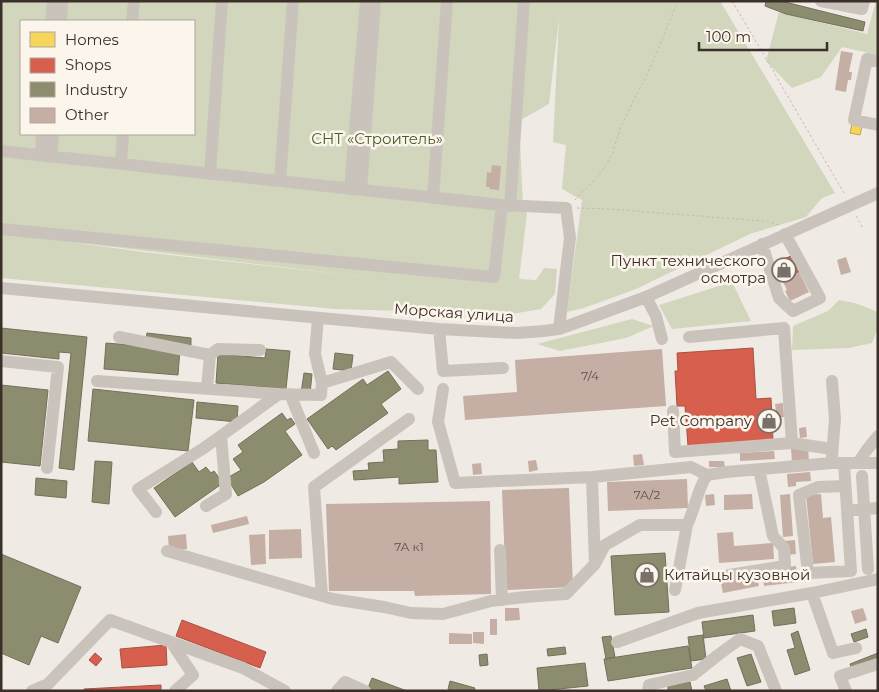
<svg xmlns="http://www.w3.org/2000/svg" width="879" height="692" font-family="Montserrat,sans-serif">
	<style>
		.green { fill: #d1d6bd; fill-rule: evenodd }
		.homes { fill: #f6d55c; stroke: #bea34d }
		.shops { fill: #d6604d; stroke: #a85142 }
		.industry { fill: #8c8c6e; stroke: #747059 }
		.building { fill: #c5aea4 }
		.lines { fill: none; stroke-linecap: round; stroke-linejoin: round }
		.path { stroke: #c2bbb5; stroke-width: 1; stroke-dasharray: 2.5 2.5; stroke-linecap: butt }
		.minor { stroke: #cac3bc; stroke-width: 12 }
		.labels { text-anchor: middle; stroke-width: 5; stroke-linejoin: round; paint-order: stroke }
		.number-label { font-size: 12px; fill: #5e4f48 }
		.park-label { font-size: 15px; fill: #495c2b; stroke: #fcf5ec }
		.poi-label { font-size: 15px; fill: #3b2f29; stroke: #fcf5ec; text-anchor: end }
		.street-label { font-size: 15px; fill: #3b2f29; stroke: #fcf5ec }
	</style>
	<rect width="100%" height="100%" fill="#f0eae4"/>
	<path class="green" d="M1,1H720L835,193L822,198L806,217L750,234L636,289L584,308L567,312L582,200L562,189L566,145L553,142L559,18L549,104L519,121L523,206L527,214L519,279L536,280L544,268L557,269L555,294L541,309L512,314L335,309L1,278ZM21,21H194V134H21ZM70,242H71L358,276L143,252Z
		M876,1H878V55L842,47L821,77L792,88L766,61L779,12L867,34Z
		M732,282L751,321L672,329L659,305Z
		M839,300L855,303L878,312V328L872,343L849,348L792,350L793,326L828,311Z
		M632,319L654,326L626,338L560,351L537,344Z"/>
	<path class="homes" d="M852,124L862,126L860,135L850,133Z"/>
	<path class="shops" d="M791,256L799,272L782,280L774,263Z
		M753,348L756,399L771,398L773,441L688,446L685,406H677L675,371H678L677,353Z
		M182,620L266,652L260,668L176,636Z
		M166,645L167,665L122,668L120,649Z
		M95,653L102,659L96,666L89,660Z
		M161,685V691H84V689Z"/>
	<path class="industry" d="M766,1H781L865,22L863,31L786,14L765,6Z
		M1,328L87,337L74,470L59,468L71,353L59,352V359L1,353Z
		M147,333L191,338V345L146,340Z
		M106,343L180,349L178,375L104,369Z
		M266,349L290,351L286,389L216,383L218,354L265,358Z
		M335,353L353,355L351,371L333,369Z
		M388,371L401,389L381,404L388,413L336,450L332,446L328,449L307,419L363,379L367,385Z
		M304,373L312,374L310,394L301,393Z
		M1,385L48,390L40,466L1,462Z
		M93,389L194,400L188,451L88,441Z
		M197,402L238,406L237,422L196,418Z
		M282,413L287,420L291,418L295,424L285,431L302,455L264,482L238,496L227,478L241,470L233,459L243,452L238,445Z
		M428,440V450H436L438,482L399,484V477L354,480L353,471L369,470L368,463L384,462L383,450L398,449V441Z
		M95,461L112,462L109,504L92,502Z
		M192,462L199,472L206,467L211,473L214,471L223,483L175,517L154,488Z
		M36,478L67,481L66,498L35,495Z
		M665,553L669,612L615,615L611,556Z
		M1,554L81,587L58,643L41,636L29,665L1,653Z
		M794,608L796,623L774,626L772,611Z
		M753,615L755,631L704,638L702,622Z
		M866,629L868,637L854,642L851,634Z
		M798,631L810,670L795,675L787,650L795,648L791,634Z
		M703,635L706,659L691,661L688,637Z
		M611,636L615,657L606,659L602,637Z
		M688,646L692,668L608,681L604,659Z
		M565,647L566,654L548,656L547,649Z
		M878,653V668L855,677L850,664Z
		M487,654L488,665L480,666L479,655Z
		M751,654L761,682L747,686L737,658Z
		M585,663L588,686L539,691L537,668Z
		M372,678L407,691H374L368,688Z
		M727,679L731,691H706L704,686Z
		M450,681L475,688L474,691H455L448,689Z
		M690,682L692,691H668V686Z"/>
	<path class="building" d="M841,51L853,53L849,72H852L851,80H848L846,92L835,90Z
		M492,165L501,166L499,190L489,189L490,187H486L487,172L491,173Z
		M846,257L851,272L841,275L837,260Z
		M799,272L809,292L790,301L785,291L787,290L782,280Z
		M662,349L666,406L465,420L463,396L517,392L515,360Z
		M783,403L784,417L777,418L775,404Z
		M806,427L807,437L800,438L799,428Z
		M808,448L809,461L792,462L791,449Z
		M774,451L775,459L740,461V453Z
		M642,454L644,465L634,466L633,455Z
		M536,460L538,470L529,472L528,461Z
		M709,461H724L725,467H709Z
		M481,463L482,474L473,475L472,464Z
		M810,472L811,481L796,482V486L788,487L787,474Z
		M687,479L688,508L608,511L607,482Z
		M569,488L573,587L506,590L502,490Z
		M714,494L715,505L706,506L705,495Z
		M752,494L753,509L724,510V495Z
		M790,494L793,536L783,537L780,495Z
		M821,494L823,518L831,517L835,562L813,564L806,495Z
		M490,501L491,594L415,596L414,591H329L326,504Z
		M247,516L249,524L213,533L211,525Z
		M301,529L302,558L269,559V530Z
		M733,532L734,546L773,543L774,559L719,563L717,533Z
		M186,534L187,549L169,551L168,536Z
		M265,534L266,564L251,565L249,535Z
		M795,540L796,554L786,555L784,541Z
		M796,566L798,582L764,586L762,570Z
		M757,577L759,586L723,593L720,579Z
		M505,608H519L520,620L505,621Z
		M863,608L867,620L855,624L851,611Z
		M490,619H497V635H490Z
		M473,632H484V644L473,643Z
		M449,633L472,634V644H449Z"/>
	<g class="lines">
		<path class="path" d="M732,1L754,38L845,195
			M575,200L600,174L612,155L621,126L651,66L678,1
			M577,208L609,209L764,221L779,225
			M856,216L863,228"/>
		<path class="minor" d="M821,1L862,9L864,1
			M51,21L53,1
			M61,21L62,1
			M132,21L134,1
			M878,61L867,59L854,120L878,125
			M1,151L502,205L566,208L570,238L559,329
			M41,155L42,134
			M51,156L53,134
			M121,164L123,134
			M210,174L222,1
			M280,181L293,1
			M350,189L366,1
			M361,190L375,1
			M433,198L447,1
			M510,206L524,1
			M1,229L494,277L502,205
			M762,244L779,298L793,311L820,298L785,234
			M1,288L439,329L517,333L543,331L559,329L573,324L646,297L878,193
			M646,297L656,316L662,339
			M439,329L443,371L503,368
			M119,337L210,355L207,388
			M689,337L784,328L792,443L832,449
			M210,355L218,349L260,350
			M1,361L58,367L47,468
			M97,381L279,394
			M832,381L835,419L832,456
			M322,383L391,362L418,389
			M290,394L314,453
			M673,411L675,452L792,443
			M844,463L851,571L808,573L799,495L818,487L845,486
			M858,463L866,451L878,436
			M862,476L868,569
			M592,477L691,467L707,475L726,472L832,463H878
			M206,506L226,494L221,436
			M855,510L878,508
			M156,512L138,489L204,448L279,394L321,395L322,383L315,354L318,318
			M500,550L502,600
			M167,551L333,599L384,607L411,613L443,614L491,601L525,597L566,594L595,564L592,477L455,483L438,422L443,389
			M596,562L605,545L640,525H687C695,509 697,490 707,475
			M729,575L785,566L784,548L773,536L759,469
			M675,590L687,525
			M812,593L833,653L856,648
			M322,596L314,487L409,419
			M171,642L193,675L175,691
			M617,642L698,613L812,593L878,579
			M32,691L48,684L110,620L243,668L285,691
			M337,691L345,682L365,691
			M648,691L649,685L693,675L718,655L740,639L758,646L776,691
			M846,691L840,676L878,664"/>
	</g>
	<defs>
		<g id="shop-ring" transform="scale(1.25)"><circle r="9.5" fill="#fcf5ec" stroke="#7a706a" stroke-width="1.5"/><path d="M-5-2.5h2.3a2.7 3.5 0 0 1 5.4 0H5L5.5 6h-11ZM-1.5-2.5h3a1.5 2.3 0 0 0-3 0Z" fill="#7a706a"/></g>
	</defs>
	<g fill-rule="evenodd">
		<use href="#shop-ring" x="784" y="270"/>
		<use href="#shop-ring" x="769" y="421"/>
		<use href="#shop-ring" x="647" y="575"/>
	</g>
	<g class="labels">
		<g class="number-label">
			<text x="590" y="380">7/4</text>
			<text x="647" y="499">7А/2</text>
			<text x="409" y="551">7А к1</text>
		</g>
		<g class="park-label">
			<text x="377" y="144">СНТ «Строитель»</text>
		</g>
		<g class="poi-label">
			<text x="766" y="266">Пункт технического<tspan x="766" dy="17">осмотра</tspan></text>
			<text x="752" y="426">Pet Company</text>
			<text x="664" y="580" text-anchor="start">Китайцы кузовной</text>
		</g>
		<g class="street-label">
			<text transform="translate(454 313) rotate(4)" y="5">Морская улица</text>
		</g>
	</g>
	<rect width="879" height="692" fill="none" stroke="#3b2f29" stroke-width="5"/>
	<rect x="20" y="20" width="175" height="115" fill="#fcf5ec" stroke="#afa69e"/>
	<rect x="30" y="32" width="25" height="15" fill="#f6d55c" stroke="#afa69e"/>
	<text x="65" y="45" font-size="15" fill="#3b2f29">Homes</text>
	<rect x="30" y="58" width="25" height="15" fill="#d6604d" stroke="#afa69e"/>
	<text x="65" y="70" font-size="15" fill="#3b2f29">Shops</text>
	<rect x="30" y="82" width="25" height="15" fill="#8c8c6e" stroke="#afa69e"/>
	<text x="65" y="95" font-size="15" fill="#3b2f29">Industry</text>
	<rect x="30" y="108" width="25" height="15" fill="#c5aea4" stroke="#afa69e"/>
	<text x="65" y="120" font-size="15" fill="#3b2f29">Other</text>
	<path d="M699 42v8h128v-8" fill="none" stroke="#3b2f29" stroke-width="2.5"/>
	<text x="706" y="42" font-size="15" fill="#3b2f29" stroke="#fcf5ec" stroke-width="4" paint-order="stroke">100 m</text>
</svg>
